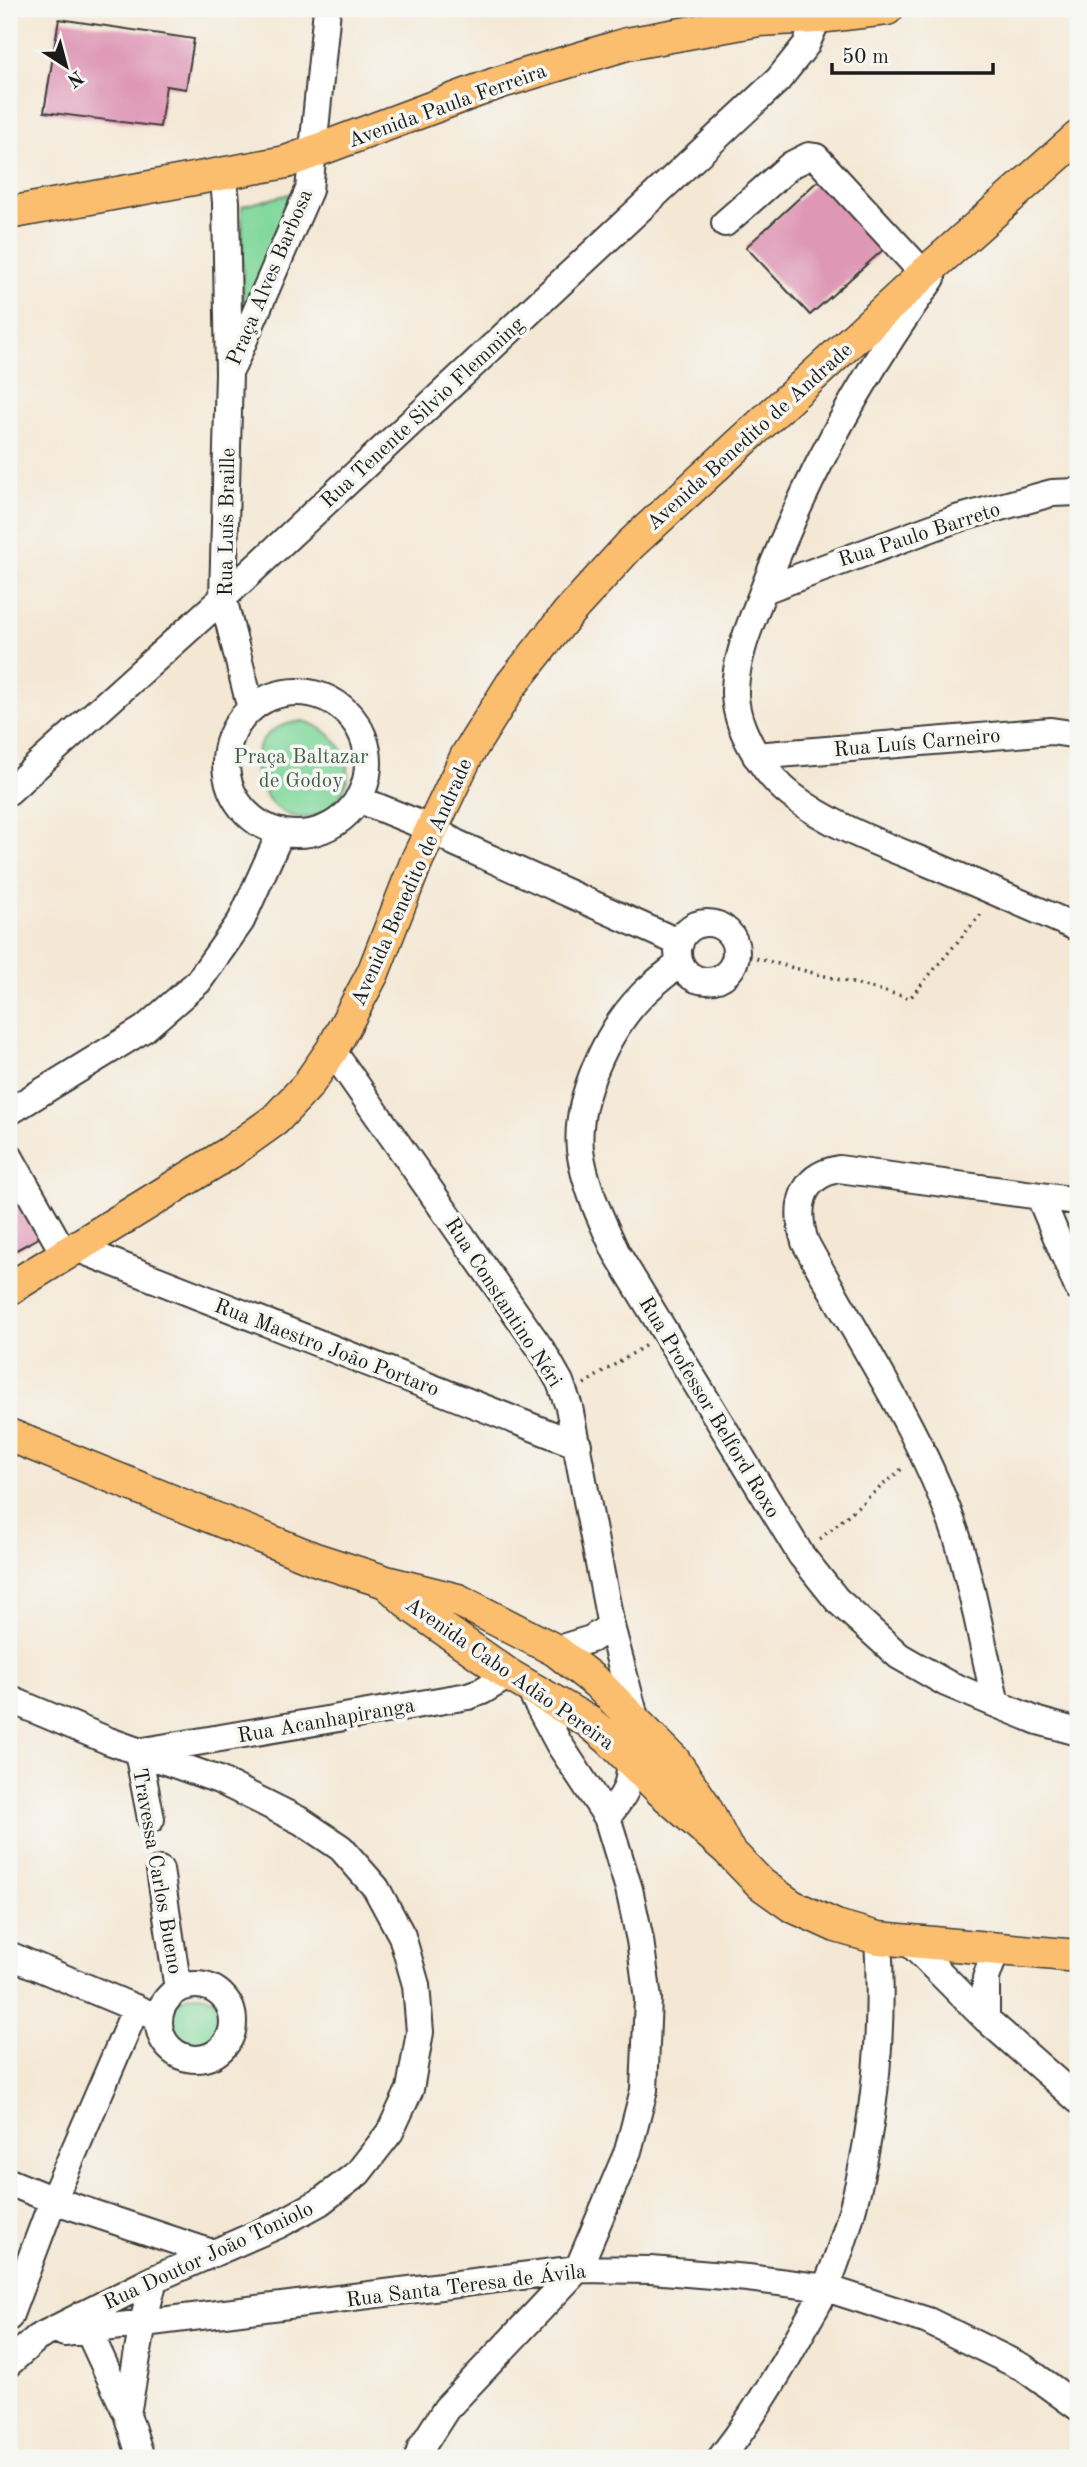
<svg xmlns="http://www.w3.org/2000/svg" width="1087" height="2467" font-family="'Old Standard TT',serif">
	<style>
		.green { fill: #82d89c; stroke: #4f7a5c; stroke-width: 2 }
		.building { fill: #de98b6 }
		.lines { fill: none; stroke-linecap: round; stroke-linejoin: round }
		.minor-casing { stroke: #3c3b38; stroke-width: 30 }
		.major-casing { stroke: #3c3b38; stroke-width: 35 }
		.path { stroke: #3c3b38; stroke-width: 3.5; stroke-dasharray: 2 5; stroke-linecap: butt }
		.minor { stroke: #fff; stroke-width: 26 }
		.major { stroke: #fbbd6e; stroke-width: 32 }
		.labels { text-anchor: middle; stroke-width: 7; stroke-linejoin: round; paint-order: stroke }
		.street-label { font-size: 21px; fill: #1c1c1c; stroke: #f6f6f2 }
		.park-label { font-size: 21px; fill: #405e49; stroke: #f6f6f2 }
	</style>
	<rect width="100%" height="100%" fill="#f6f6f2"/>
	<filter id="ink" filterUnits="userSpaceOnUse"><feTurbulence type="fractalNoise" baseFrequency=".0143" numOctaves="2"/><feDisplacementMap in="SourceGraphic" scale="14" xChannelSelector="R" yChannelSelector="G"/><feConvolveMatrix kernelMatrix="1 2 1 2 8 2 1 2 1" color-interpolation-filters="sRGB"/></filter>
	<filter id="wash" filterUnits="userSpaceOnUse"><feTurbulence type="fractalNoise" baseFrequency=".00686" numOctaves="4" result="noise"/><feDisplacementMap in="SourceGraphic" scale="28" xChannelSelector="R" yChannelSelector="G"/><feGaussianBlur stdDeviation="1.57" result="paint"/><feColorMatrix in="noise" values="0 0 0 0 0 0 0 0 0 0 0 0 0 0 0 0 0 1.4 0 .05"/><feComposite in="paint" operator="in"/></filter>
	<g filter="url(#wash)">
		<rect width="100%" height="100%" fill="#f4e8d5"/>
		<path class="green" d="M290,194L243,339L242,206Z
			M303,721C339,730 365,770 335,802C278,862 206,731 303,721Z
			M170 2022a27 27 0 1 1 54 0a27 27 0 1 1-54 0Z"/>
		<g id="blocks">
			<path class="building" d="M59,19L194,39L186,89L166,86L160,127L44,112Z
				M821,178L884,249L810,315L746,247Z
				M9,1176L44,1235L9,1254Z"/>
		</g>
	</g>
	<g filter="url(#ink)">
		<use href="#blocks" fill-opacity="0" stroke="#3c3b38" stroke-width="2"/>
		<g class="lines">
			<g class="minor-casing">
				<path id="minor" d="M223,173L226,202L229,373L223,598L251,709
					M725,223L791,165L809,156L816,157L924,274
					M932,278C862,376 804,481 762,594C750,625 736,657 735,690C734,727 763,773 791,795C831,826 881,844 928,863C978,884 1028,906 1078,928
					M233,365L309,190L327,9
					M764,590L956,519L1052,493L1078,492
					M226 763a71 71 0 1 1 142 0a71 71 0 1 1-142 0Z
					M756,756L1051,731L1078,735
					M9,791L223,598L778,80L806,45L818,17
					M358,799L432,829L456,843L680,943
					M678 952a29 29 0 1 1 58 0a29 29 0 1 1-58 0Z
					M680,963C668,973 654,983 643,994C607,1030 575,1099 580,1150C585,1187 601,1219 616,1252L801,1555L837,1600L899,1656L946,1683L996,1704L1038,1721L1078,1732
					M332,1050L543,1352L560,1382L569,1407L611,1626L636,1721
					M9,1112L144,1029L198,982L241,921L281,832
					M9,1156L65,1255
					M1040,1197L1078,1288
					M76,1248L578,1445
					M555,1650L591,1639L611,1626
					M9,1699L109,1741L219,1780L301,1821L341,1848L376,1888L402,1936L416,1985L420,2032L410,2089L390,2132L358,2173L320,2202L278,2225L154,2279L37,2338L9,2363
					M996,1704C983,1649 974,1591 957,1537C922,1431 857,1339 805,1242C795,1209 799,1176 839,1169L1078,1201
					M607,1817C624,1796 631,1787 630,1759
					M151,1819L138,1752L468,1696L482,1691L509,1675
					M160,1870L178,1989
					M909,1942L986,2019L1078,2100
					M9,1955L152,2015
					M159 2022a37 37 0 1 1 74 0a37 37 0 1 1-74 0Z
					M986,2019V1978L996,1950
					M9,2182L53,2200L212,2253
					M81,2315L127,2414L141,2458
					M9,2317L53,2200L136,2008
					M64,2333L578,2269L651,2270L748,2278L826,2288L928,2321L1024,2368L1078,2407
					M127,2414L143,2323L154,2279
					M418,2458L421,2448L446,2409L578,2269L628,2151L644,2090L648,1999L640,1940L629,1889L607,1817L559,1744L529,1688
					M721,2458C751,2419 777,2377 801,2333C809,2318 819,2303 826,2287C870,2183 885,2050 878,1938"/>
			</g>
			<g class="major-casing">
				<path id="major" d="M9,213L286,162L498,83L627,44L759,20L818,17L887,9
					M9,1289L229,1153L275,1120L307,1086L332,1050L373,973L417,860L467,755L511,685L569,612L630,545L924,274L1078,137
					M9,1435L315,1559L386,1582L458,1600L555,1650L597,1683L673,1759L703,1803L727,1849
					M387,1583L414,1608L509,1675L589,1722L608,1738L660,1790L727,1849L761,1884L792,1906L836,1926L878,1938L1078,1956"/>
			</g>
			<path class="path" d="M736,953L910,998L982,913
				M584,1384L646,1345
				M820,1539L904,1467"/>
			<use href="#minor" class="minor"/>
			<use href="#major" class="major"/>
		</g>
	</g>
	<g class="labels">
		<g class="street-label">
			<text transform="translate(447 105) rotate(-20)" y="7">Avenida Paula Ferreira</text>
			<text transform="translate(269 277) rotate(-67)" y="7">Praça Alves Barbosa</text>
			<text transform="translate(422 412) rotate(-43)" y="7">Rua Tenente Silvio Flemming</text>
			<text transform="translate(749 436) rotate(-42)" y="7">Avenida Benedito de Andrade</text>
			<text transform="translate(226 522) rotate(-89)" y="7">Rua Luís Braille</text>
			<text transform="translate(919 534) rotate(-18)" y="7">Rua Paulo Barreto</text>
			<text transform="translate(917 742) rotate(-5)" y="7">Rua Luís Carneiro</text>
			<text transform="translate(411 882) rotate(-66)" y="7">Avenida Benedito de Andrade</text>
			<text transform="translate(504 1302) rotate(57)" y="7">Rua Constantino Néri</text>
			<text transform="translate(327 1347) rotate(21)" y="7">Rua Maestro João Portaro</text>
			<text transform="translate(710 1407) rotate(59)" y="7">Rua Professor Belford Roxo</text>
			<text transform="translate(510 1673) rotate(35)" y="7">Avenida Cabo Adão Pereira</text>
			<text transform="translate(326 1720) rotate(-10)" y="7">Rua Acanhapiranga</text>
			<text transform="translate(158 1871) rotate(80)" y="7">Travessa Carlos Bueno</text>
			<text transform="translate(208 2255) rotate(-25)" y="7">Rua Doutor João Toniolo</text>
			<text transform="translate(466 2285) rotate(-7)" y="7">Rua Santa Teresa de Ávila</text>
		</g>
		<g class="park-label">
			<text x="301" y="763">Praça Baltazar<tspan x="301" dy="24">de Godoy</tspan></text>
		</g>
	</g>
	<rect width="1087" height="2467" fill="none" stroke="#f6f6f2" stroke-width="35"/>
	<g transform="translate(66 66) rotate(144)" stroke="#f6f6f2" stroke-width="5" paint-order="stroke">
	<path d="M0-5L12 26L0 18L-12 26Z" fill="#1c1c1c"/>
	<text y="-10" font-size="19" font-weight="bold" text-anchor="middle" fill="#1c1c1c">N</text>
	</g>
	<path d="M832 63v10h161v-10" fill="none" stroke="#1c1c1c" stroke-width="3.5"/>
	<text x="842" y="63" font-size="21" fill="#1c1c1c" stroke="#f6f6f2" stroke-width="5" paint-order="stroke">50 m</text>
</svg>
